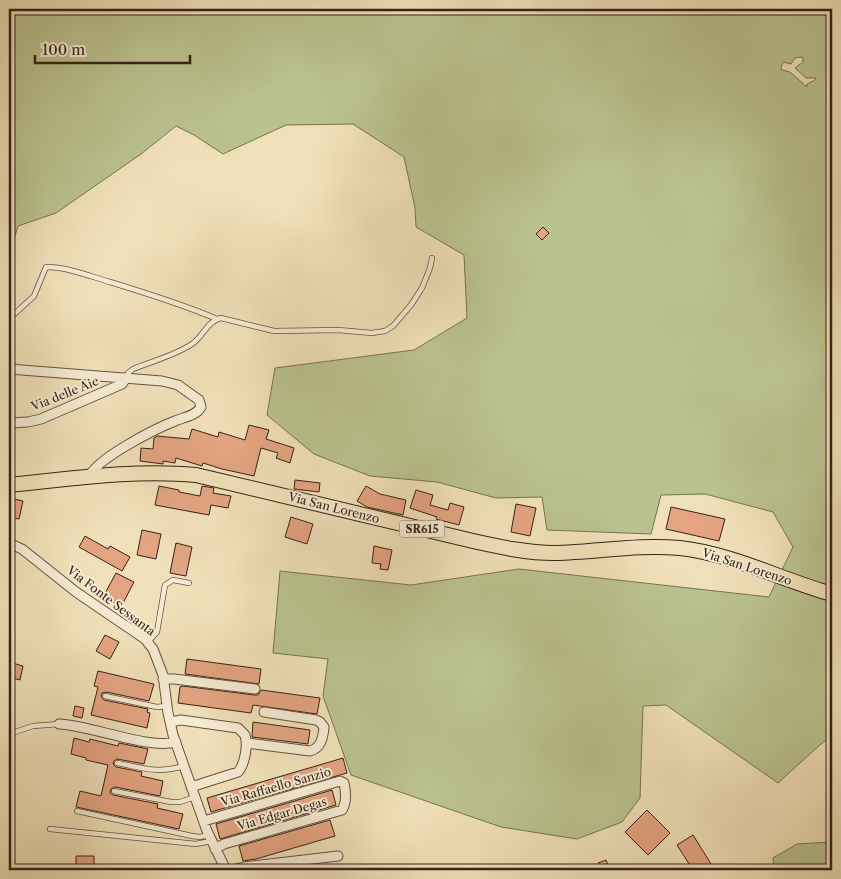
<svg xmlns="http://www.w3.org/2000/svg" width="841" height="879" font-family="'Libre Caslon Text',serif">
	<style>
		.green { fill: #bac28f; stroke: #787254; fill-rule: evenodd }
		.building { fill: #e4a481; stroke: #372218 }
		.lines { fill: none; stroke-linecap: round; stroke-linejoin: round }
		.lane-casing { stroke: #655240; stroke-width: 6 }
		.street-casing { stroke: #655240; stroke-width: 11 }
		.primary-casing { stroke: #372218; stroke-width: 16 }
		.lane { stroke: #f5ebd2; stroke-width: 4.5 }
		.street { stroke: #f5ebd2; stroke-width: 9 }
		.primary { stroke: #f0e0b9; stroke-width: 14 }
		.labels { text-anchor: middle; stroke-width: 4; stroke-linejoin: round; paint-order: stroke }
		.shield { fill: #f5ebd2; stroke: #705e50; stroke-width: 1 }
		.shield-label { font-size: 11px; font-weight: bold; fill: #372218 }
		.street-label { font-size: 12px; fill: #372218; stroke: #f5ebd2 }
	</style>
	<rect width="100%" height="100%" fill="#f0e0b9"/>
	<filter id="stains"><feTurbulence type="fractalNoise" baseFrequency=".004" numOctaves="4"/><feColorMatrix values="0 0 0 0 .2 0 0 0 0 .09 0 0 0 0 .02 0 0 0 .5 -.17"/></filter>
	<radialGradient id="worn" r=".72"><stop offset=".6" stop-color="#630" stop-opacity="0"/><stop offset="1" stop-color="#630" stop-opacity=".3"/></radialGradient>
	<path class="green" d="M9,9H832V589L781,572L793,547L773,512L705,494L661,495L651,534L547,530L542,497L496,498L437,482L370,476L314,454L267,415L275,368L414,350L467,318L464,255L416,227L415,208L404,157L353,124L286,125L223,154L194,135L176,126L141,154L56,213L18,226L9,256ZM801,57L803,58V62L795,68L806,78H816L815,80L807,84V87L790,72L782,70L781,67L783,62L791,64L795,58Z
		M519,569L769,597L776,582L832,600V736L821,744L778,783L666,705L643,706L640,798L622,822L577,839L501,827L351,775L323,696L328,659L273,653L280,571L411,585Z
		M832,842V870H774L773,858L797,844Z"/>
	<path class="building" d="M543,227L549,233L542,240L536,234Z
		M249,425L269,430L266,439L294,448L290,463L276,458L278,453L261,448L254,476L222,469L203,463L202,466L176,458L175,463L163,461V464L140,461L141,448L153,449L154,438L157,436L189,439L192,429L218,437L219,432L245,440Z
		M295,480L320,483L319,492L294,489Z
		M159,486L179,490V492L200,496L202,486L214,488L213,493L231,496L228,508L211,505L209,515L155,505Z
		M366,486L380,494L406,500L403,515L367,507L357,501Z
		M416,490L433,495L430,505L448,510L450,503L464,507L459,525L436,519L437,517L410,508Z
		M9,498L23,501L19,519L9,517Z
		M516,504L536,508L530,536L511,532Z
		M671,507L725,519L719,541L666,529Z
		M291,517L313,524L307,544L285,537Z
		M142,530L161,534L156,559L137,555Z
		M85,536L108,549L110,546L130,557L122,571L79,547Z
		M176,543L192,547L186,576L170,573Z
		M374,546L392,550L388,570L380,569L381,564L372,563Z
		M116,573L134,582L121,607L103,597Z
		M105,635L119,642L110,659L96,651Z
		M187,659L261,669L259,684L185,674Z
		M9,662L23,666L20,680L9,677Z
		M98,671L154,684L149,701L106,692L102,693L101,696L104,700L148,709L147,712L150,713L147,728L91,715L98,687L94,686Z
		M183,686L254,695H258L261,690L320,698L317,714L253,705L251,713L178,703L180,687Z
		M75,706L84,708L82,718L73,716Z
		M253,722L310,730L308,744L252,737Z
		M74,738L89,742L90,739L118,746L119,743L148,749L144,764L117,759L114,761L113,764L116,767L142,772L141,776L163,781L160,796L115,787L111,789L110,793L113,795L158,804L157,808L183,814L179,829L76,807L80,791L101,796L108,765L86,760V758L71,754Z
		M343,758L347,773L211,812L207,798Z
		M332,790L336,805L220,839L216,824Z
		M647,810L670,833L648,855L625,832Z
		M330,820L335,836L256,859L243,861L239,846Z
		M693,835L711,864L701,870H693L677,845Z
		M76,856H94V870H76Z
		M606,860L610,870H601L598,863Z"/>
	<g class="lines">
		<g class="lane-casing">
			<path id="lane" d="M9,319L34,296L46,267C68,267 89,276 110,282C146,293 182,304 217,319
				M126,378L128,373L133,369C152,361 174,356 192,344C203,337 207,321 221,318L274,331L338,330L372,333L385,331L393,326L411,305L422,288L430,268L432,258
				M148,642L157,632L165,585L173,580L189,583
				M105,696L157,707L167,706
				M9,734L33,726L59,724
				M117,763C144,768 156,774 184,766
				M114,791L171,802H180L195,797
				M77,811L192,836L200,837L209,835
				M50,829L196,844L211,841"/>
		</g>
		<g class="street-casing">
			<path id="street" d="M9,369L162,381L178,385L199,400L201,407C196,416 184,417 175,421C157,428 93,460 89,478
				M9,423L28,422L41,419L122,384L126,378
				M9,545H13L22,549L76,592L145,639L153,649L163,675L168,713L173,735L207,831L226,870
				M163,679H174L255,689
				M170,722L181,720L238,728L245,735C248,745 245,764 238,772L191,787
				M59,724C90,725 149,750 176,742
				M247,743L310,751C321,748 323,738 324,727L320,722L316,720L264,712
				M204,821L340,781L344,783C346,792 347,802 342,810L224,844L215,849
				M232,870L244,867L338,856"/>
		</g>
		<g class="primary-casing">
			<path id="primary" d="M9,485C70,479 134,469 196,475L473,541C500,547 527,553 555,553C597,552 639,544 680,548C733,554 782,580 832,594"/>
		</g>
		<use href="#lane" class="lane"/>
		<use href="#street" class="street"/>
		<use href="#primary" class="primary"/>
	</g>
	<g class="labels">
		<rect class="shield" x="399.5" y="520.5" width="45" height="17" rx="4"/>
		<g class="shield-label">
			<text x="422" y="533">SR615</text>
		</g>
		<g class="street-label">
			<text transform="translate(65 394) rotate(-22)" y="4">Via delle Aie</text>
			<text transform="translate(334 508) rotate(14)" y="4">Via San Lorenzo</text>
			<text transform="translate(747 567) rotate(18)" y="4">Via San Lorenzo</text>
			<text transform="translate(111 601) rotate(37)" y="4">Via Fonte Sessanta</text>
			<text transform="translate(276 787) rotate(-16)" y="4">Via Raffaello Sanzio</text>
			<text transform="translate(282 814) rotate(-16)" y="4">Via Edgar Degas</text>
		</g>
	</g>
	<rect width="841" height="879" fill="none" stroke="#f0e0b9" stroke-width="30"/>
	<rect x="10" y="10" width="821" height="859" fill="none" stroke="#372218" stroke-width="2.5"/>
	<rect x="15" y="15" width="811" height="849" fill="none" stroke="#372218"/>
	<path d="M35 55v8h155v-8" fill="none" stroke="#372218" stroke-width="2.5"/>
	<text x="42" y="55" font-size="15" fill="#372218" stroke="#f5ebd2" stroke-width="4" paint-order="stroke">100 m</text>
	<rect width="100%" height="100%" filter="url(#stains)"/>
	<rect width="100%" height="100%" fill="url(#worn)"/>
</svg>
